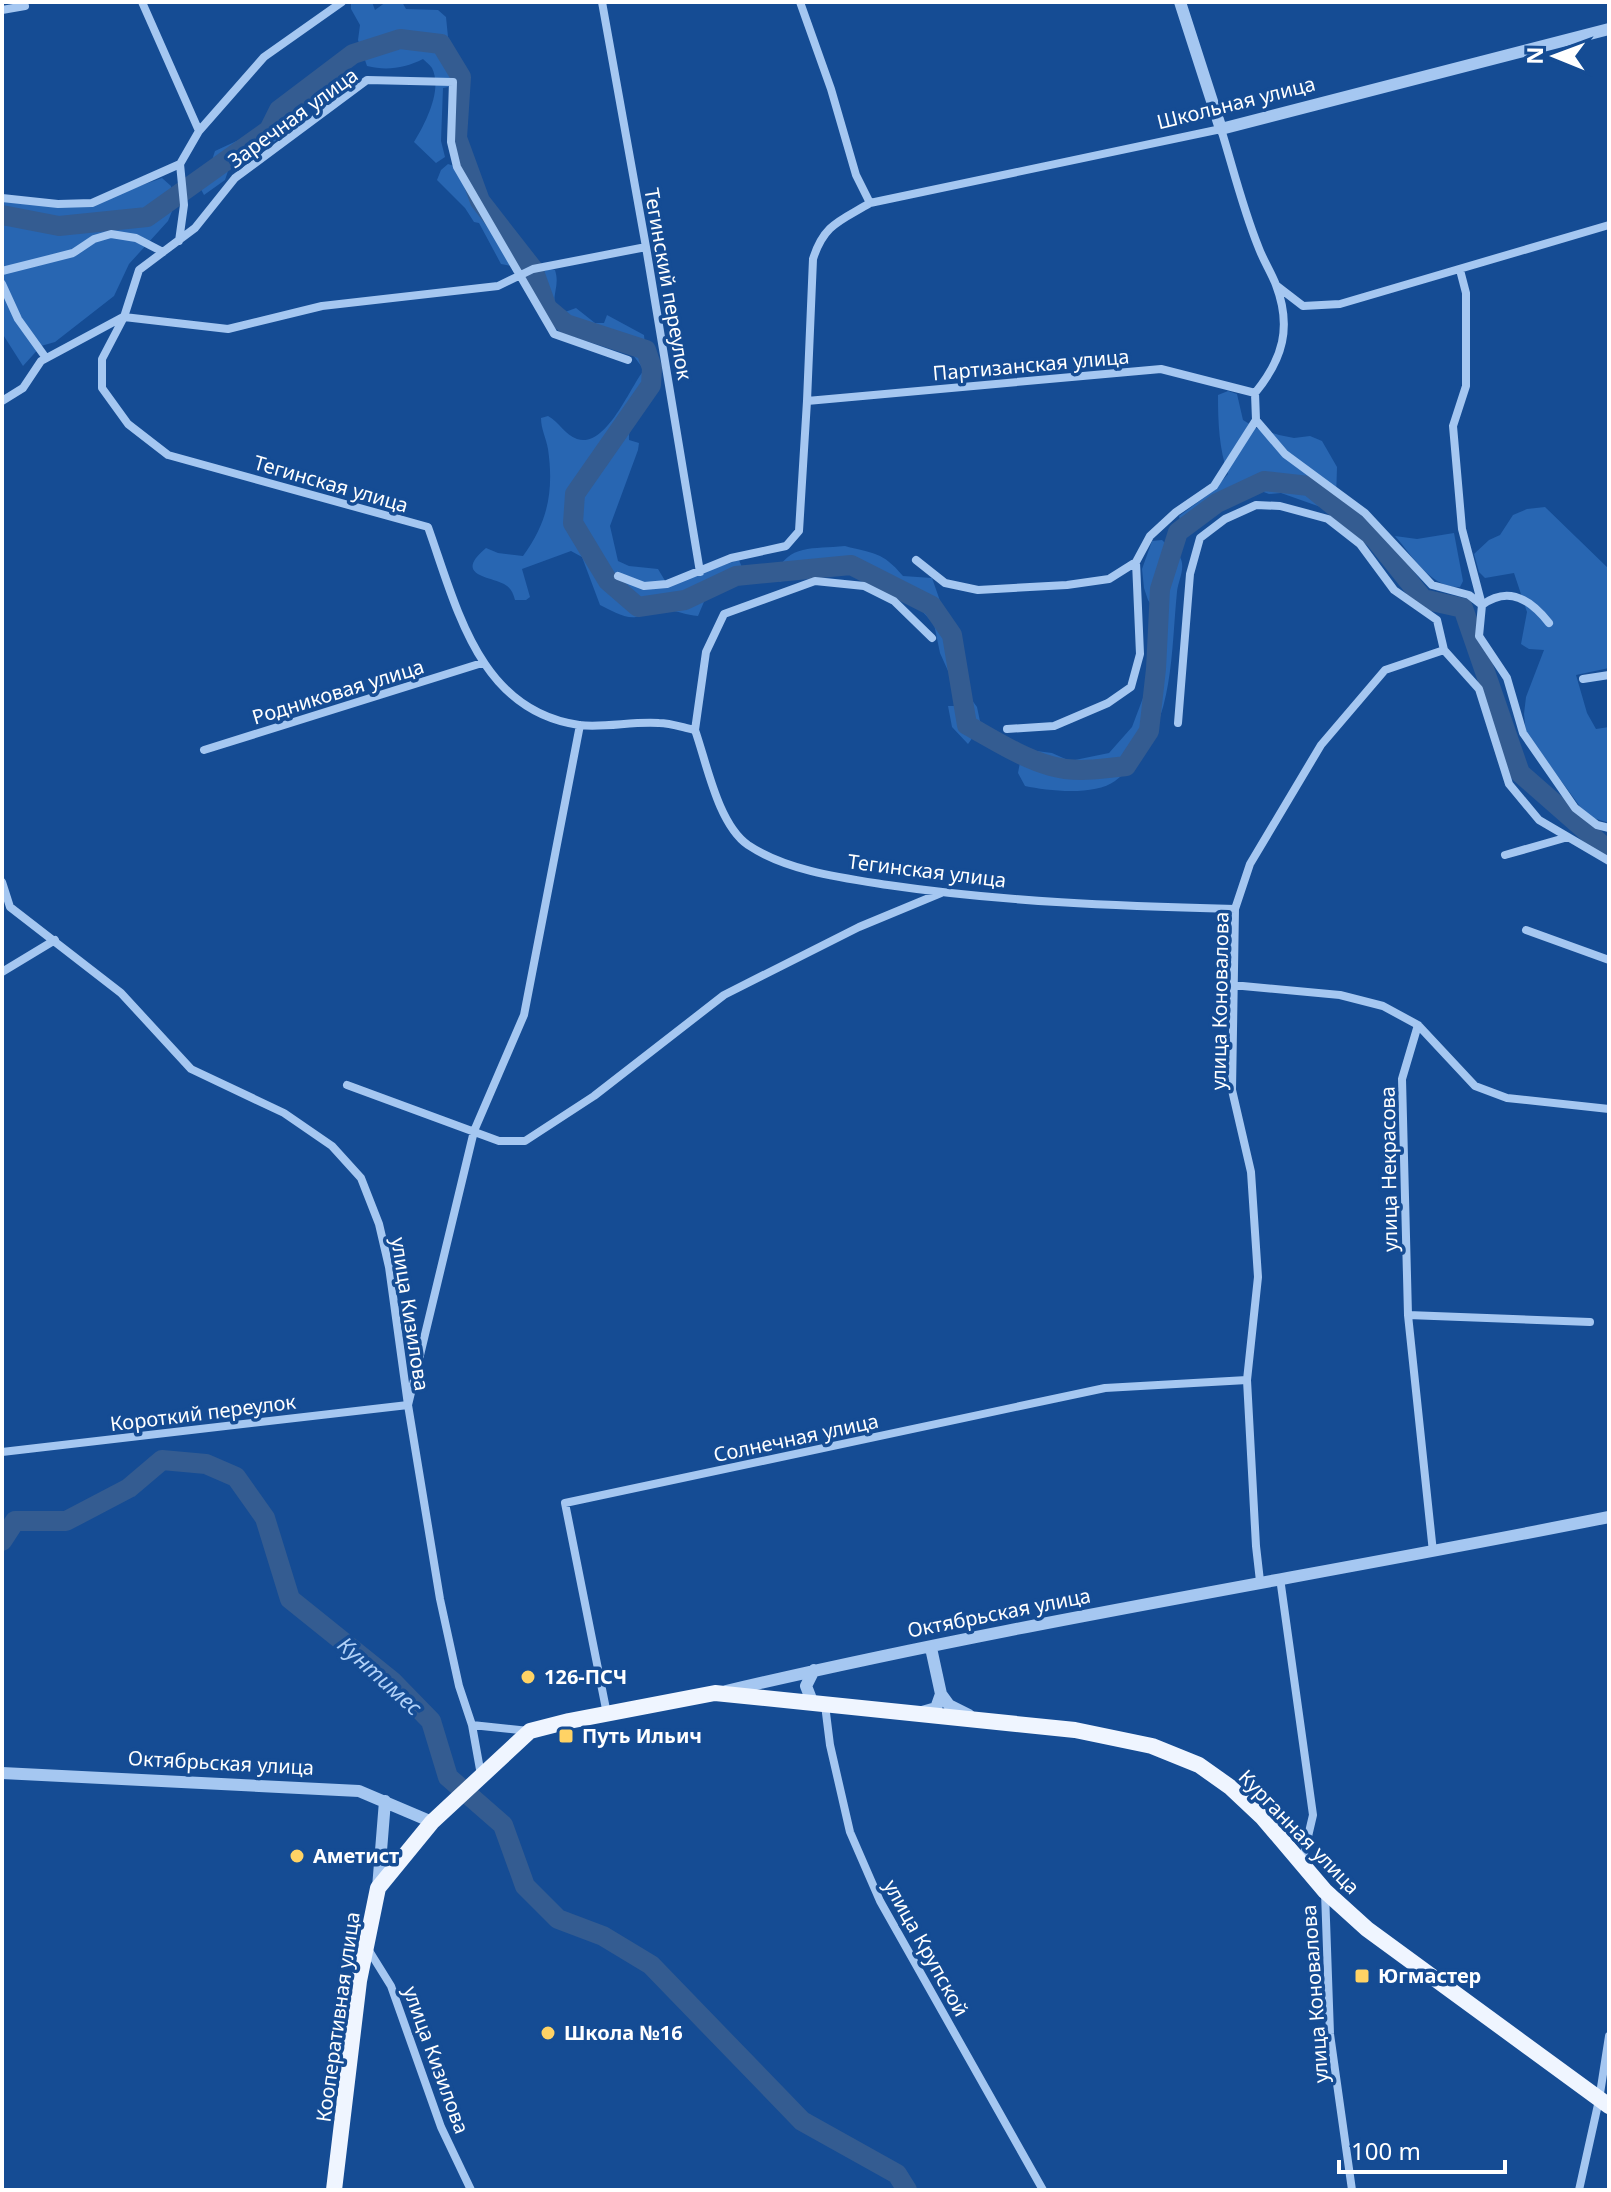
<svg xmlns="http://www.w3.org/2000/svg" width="1611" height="2192" font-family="'Noto Sans',sans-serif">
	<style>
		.green { fill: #2866b2 }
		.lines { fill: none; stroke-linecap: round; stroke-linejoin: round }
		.river { stroke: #345c91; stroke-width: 20 }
		.minor { stroke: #a5c7f1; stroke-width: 8 }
		.tertiary { stroke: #a5c7f1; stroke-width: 12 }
		.primary { stroke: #eff5ff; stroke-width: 16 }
		.poi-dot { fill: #ffd365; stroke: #154c94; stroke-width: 3 }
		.labels { text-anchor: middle; stroke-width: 7; stroke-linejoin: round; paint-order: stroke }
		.street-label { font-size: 20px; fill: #fff; stroke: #154c94 }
		.poi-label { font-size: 20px; font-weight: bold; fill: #fff; stroke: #154c94; text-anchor: start }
		.water-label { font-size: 22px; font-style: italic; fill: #b1d1f8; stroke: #154c94 }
	</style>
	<rect width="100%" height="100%" fill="#154c94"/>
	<path class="green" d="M351,2H372L375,10L386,2H402L406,9L438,10L446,17L448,37L463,64L448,87L443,88L441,141L445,157L436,163L414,142C425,124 443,90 432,68C430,65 426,62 423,59C405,68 387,71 367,66L358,40L360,25L351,9Z
		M290,107L296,111L291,130L255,155L231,162L225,180L204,195L194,176L210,166L215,151L258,131L272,117Z
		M448,164L457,167L496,228L513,236L529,260L522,268L501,264L479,223L474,222L465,208L437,180L441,170Z
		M162,178L171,186L173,209L168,221L129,264L114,296L55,342L41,346L23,366L2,333V198L92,203Z
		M550,269L555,270C560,286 552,293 555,309L565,312L576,308L595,323H604L607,315L644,335L647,364L644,370L657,378L658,385C644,397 628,422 629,440L639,443L638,450L610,526L618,561L629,566L658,569L667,584L739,560L743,570L733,585L706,597L698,616C686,615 678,611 667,610C655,608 647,614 636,617C625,619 610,610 600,605L582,557L571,551L522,569L530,597L526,600H515C513,593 511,588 504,584C487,576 454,575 486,548L498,553L523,556C548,522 554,491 548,449C546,438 541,429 541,418L548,416C559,422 565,435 577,439C606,449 630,387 644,370L633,355L619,348L604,341L578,337L552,326L528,278Z
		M1228,391L1237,394L1243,420L1256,428L1279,435L1294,438L1310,436L1322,441L1337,467L1336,499L1329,510L1281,493L1269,494L1261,491L1230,502L1197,526L1183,532L1179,516L1213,491L1228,474C1219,449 1218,422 1218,395Z
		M1545,507L1609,569V668L1576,675L1587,713L1596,729L1609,727V823L1587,816L1526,733L1524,714L1526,697L1544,650L1529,649L1521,644L1527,612L1514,573L1485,578L1479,572L1474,554L1489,540L1500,535L1513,515L1527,509Z
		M1454,533L1463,581L1460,587C1430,588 1412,555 1395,536L1417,539Z
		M1162,540C1167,545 1176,551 1180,557C1186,568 1178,581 1177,592C1170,661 1175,736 1115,781C1095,796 1048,791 1025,786L1018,773L1020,762L1029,750L1052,753L1070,761L1109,753L1132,727L1149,682L1160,674L1166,644L1163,624L1148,600L1144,588L1142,569L1152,541Z
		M845,546C874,554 882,551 903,576L932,578L952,635L960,684L977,707L981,726L968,744L952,727L948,706H957V691L940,653L934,624L918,607L901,594L865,576L844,572L797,574L780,582L773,577C790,542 812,550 845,546Z"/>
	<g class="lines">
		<path class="river" d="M2,215L59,226L147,217L269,130L279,110L353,54L400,39L441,44L461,77L457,138L480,201L533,269L547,308L566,324L646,350L652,368L651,385L575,494L573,523L608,581L638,607L685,600L736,576L851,565L932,606L952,635L967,725C994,740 1022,758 1051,766C1075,773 1102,769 1126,766L1149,731L1156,669L1160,589L1178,532L1217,503L1264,481L1309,486L1375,539L1423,599L1463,608L1520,773L1609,851
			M2,1541L15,1521H66L129,1488L162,1460L206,1464L236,1477L265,1518L290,1599L392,1681L431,1721L448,1777L503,1825L525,1886L558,1919L603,1936L651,1965L802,2121L897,2174L907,2190"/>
		<path class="minor" d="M142,2L199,131
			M602,2L646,247L700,572
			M2,10L25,6
			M2,198L58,204L92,203L180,164L199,131L264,57L342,2
			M870,203L1221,129C1233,168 1243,209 1258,246C1263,260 1271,272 1276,285C1292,327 1283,359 1255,393L1256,420
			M179,241L184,205L180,164
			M2,271L73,253L94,239L111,234L136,238L163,252
			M2,284L18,319L46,358
			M1277,286L1303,306L1340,304L1609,225
			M124,317L228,329L322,306L498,286L533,269L646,247
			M628,360L554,334L457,167L451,142L453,82L367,80L235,178L195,228L139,270L124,317L102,359V388L128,424L168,455L428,527C457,608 479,711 579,725C605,728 633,721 659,723C671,723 684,728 695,730C707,764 718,824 748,845C787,871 843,878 888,885C1003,902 1119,906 1235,909
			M2,401L23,388L41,361L123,317
			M807,401L1161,369L1255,393
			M1256,420L1285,454L1365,513L1432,585L1469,595L1482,605L1462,529L1453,426L1466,386V293L1460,270
			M916,560L945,583L978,590L1067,585L1109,579L1136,562L1150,536L1176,512L1214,486L1256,420
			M618,576L644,586L667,584L731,558L786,546L799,531L807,401L813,259C824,224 840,221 870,203L856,175L831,89L800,2
			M1549,623C1531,600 1509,585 1482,605L1479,636L1507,678L1523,733L1575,808L1597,825L1609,828
			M1583,679L1609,675
			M1178,723L1190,574L1200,538L1225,519L1256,505L1280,506L1328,519L1360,544L1394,590L1437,620L1444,650L1479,689L1509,784L1539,820L1609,861
			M1007,729L1054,726L1108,703L1131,687L1140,654L1136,562
			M695,730L706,652L724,614L815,581L864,586L894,601L932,638
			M204,750L482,663
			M1505,855L1568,837
			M2,882L10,907L121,993L191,1069L284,1113L332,1146L361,1178L379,1224L389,1267L408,1405L440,1599L459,1686L472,1725L529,1731
			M1526,930L1609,960
			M2,972L55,940
			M1232,985L1340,995L1383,1006L1418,1025L1475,1086L1507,1098L1609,1109
			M1418,1025L1402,1079L1408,1315L1433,1552
			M347,1085L499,1141H525L594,1096L724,995L859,927L941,893
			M1408,1315L1590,1322
			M2,1452L408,1405L474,1131L524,1015L580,725
			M1280,1578L1313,1815L1302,1862
			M1260,1581L1256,1546L1247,1380L1258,1277L1251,1172L1232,1090L1235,909L1250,864L1321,745L1385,670L1444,650
			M825,1705L830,1745L850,1832L880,1901L1043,2190
			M607,1714L565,1503L1105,1388L1247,1380
			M472,1725L481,1775
			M1325,1892L1330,2034L1352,2190
			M368,1949L391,1986L441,2127L471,2190
			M1579,2190L1599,2100L1609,2036"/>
		<path class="tertiary" d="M1180,2L1221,129L1609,29
			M726,1691C1018,1622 1315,1576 1609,1517
			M941,1694L949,1705L969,1715
			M813,1704L806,1686L814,1670
			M922,1712L936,1708L941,1694L931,1648
			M2,1773L359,1791L432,1822
			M378,1888L385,1801"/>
		<path class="primary" d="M334,2190L359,1981L378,1888L432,1822L530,1731L569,1721L715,1693L1075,1730L1152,1746L1199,1765L1230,1787L1263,1818L1325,1891L1367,1929L1609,2106"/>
	</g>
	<g class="poi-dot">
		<circle cx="528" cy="1677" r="8"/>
		<rect x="558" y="1728" width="16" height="16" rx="4"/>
		<circle cx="297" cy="1856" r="8"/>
		<rect x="1354" y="1968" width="16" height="16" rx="4"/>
		<circle cx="548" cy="2033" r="8"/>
	</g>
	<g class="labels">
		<g class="street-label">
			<text transform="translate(1236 103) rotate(-14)" y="7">Школьная улица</text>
			<text transform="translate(293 118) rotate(-36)" y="7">Заречная улица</text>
			<text transform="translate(668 284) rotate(80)" y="7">Тегинский переулок</text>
			<text transform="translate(1031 365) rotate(-5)" y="7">Партизанская улица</text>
			<text transform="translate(331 484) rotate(16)" y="7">Тегинская улица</text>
			<text transform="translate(338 692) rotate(-17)" y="7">Родниковая улица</text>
			<text transform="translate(927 871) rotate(7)" y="7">Тегинская улица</text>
			<text transform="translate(1220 1001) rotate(-89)" y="7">улица Коновалова</text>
			<text transform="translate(1389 1169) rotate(-91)" y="7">улица Некрасова</text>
			<text transform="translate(410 1314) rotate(81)" y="7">улица Кизилова</text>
			<text transform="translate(203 1413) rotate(-7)" y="7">Короткий переулок</text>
			<text transform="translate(796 1438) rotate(-12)" y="7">Солнечная улица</text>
			<text transform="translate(999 1613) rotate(-11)" y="7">Октябрьская улица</text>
			<text transform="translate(221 1763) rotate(3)" y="7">Октябрьская улица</text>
			<text transform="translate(1299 1832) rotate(46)" y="7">Курганная улица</text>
			<text transform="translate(926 1948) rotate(61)" y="7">улица Крупской</text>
			<text transform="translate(1315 1994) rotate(-94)" y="7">улица Коновалова</text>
			<text transform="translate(338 2017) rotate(-82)" y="7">Кооперативная улица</text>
			<text transform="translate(436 2060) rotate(70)" y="7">улица Кизилова</text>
		</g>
		<g class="poi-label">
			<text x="544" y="1684">126-ПСЧ</text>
			<text x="582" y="1743">Путь Ильич</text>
			<text x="313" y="1863">Аметист</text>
			<text x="1378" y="1983">Югмастер</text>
			<text x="564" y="2040">Школа №16</text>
		</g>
		<g class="water-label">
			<text transform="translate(380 1676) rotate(42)" y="8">Кунтимес</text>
		</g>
	</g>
	<rect width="1611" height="2192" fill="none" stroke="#ffffff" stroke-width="8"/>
	<g transform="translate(1555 56) rotate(271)" stroke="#154c94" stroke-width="6" paint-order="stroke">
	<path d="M0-6L14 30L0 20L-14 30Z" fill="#ffffff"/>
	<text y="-12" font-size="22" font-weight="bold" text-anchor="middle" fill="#ffffff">N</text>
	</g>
	<path d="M1339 2160v12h166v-12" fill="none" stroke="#ffffff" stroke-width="4"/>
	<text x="1351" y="2160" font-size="24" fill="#ffffff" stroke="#154c94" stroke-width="6" paint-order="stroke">100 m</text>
</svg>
